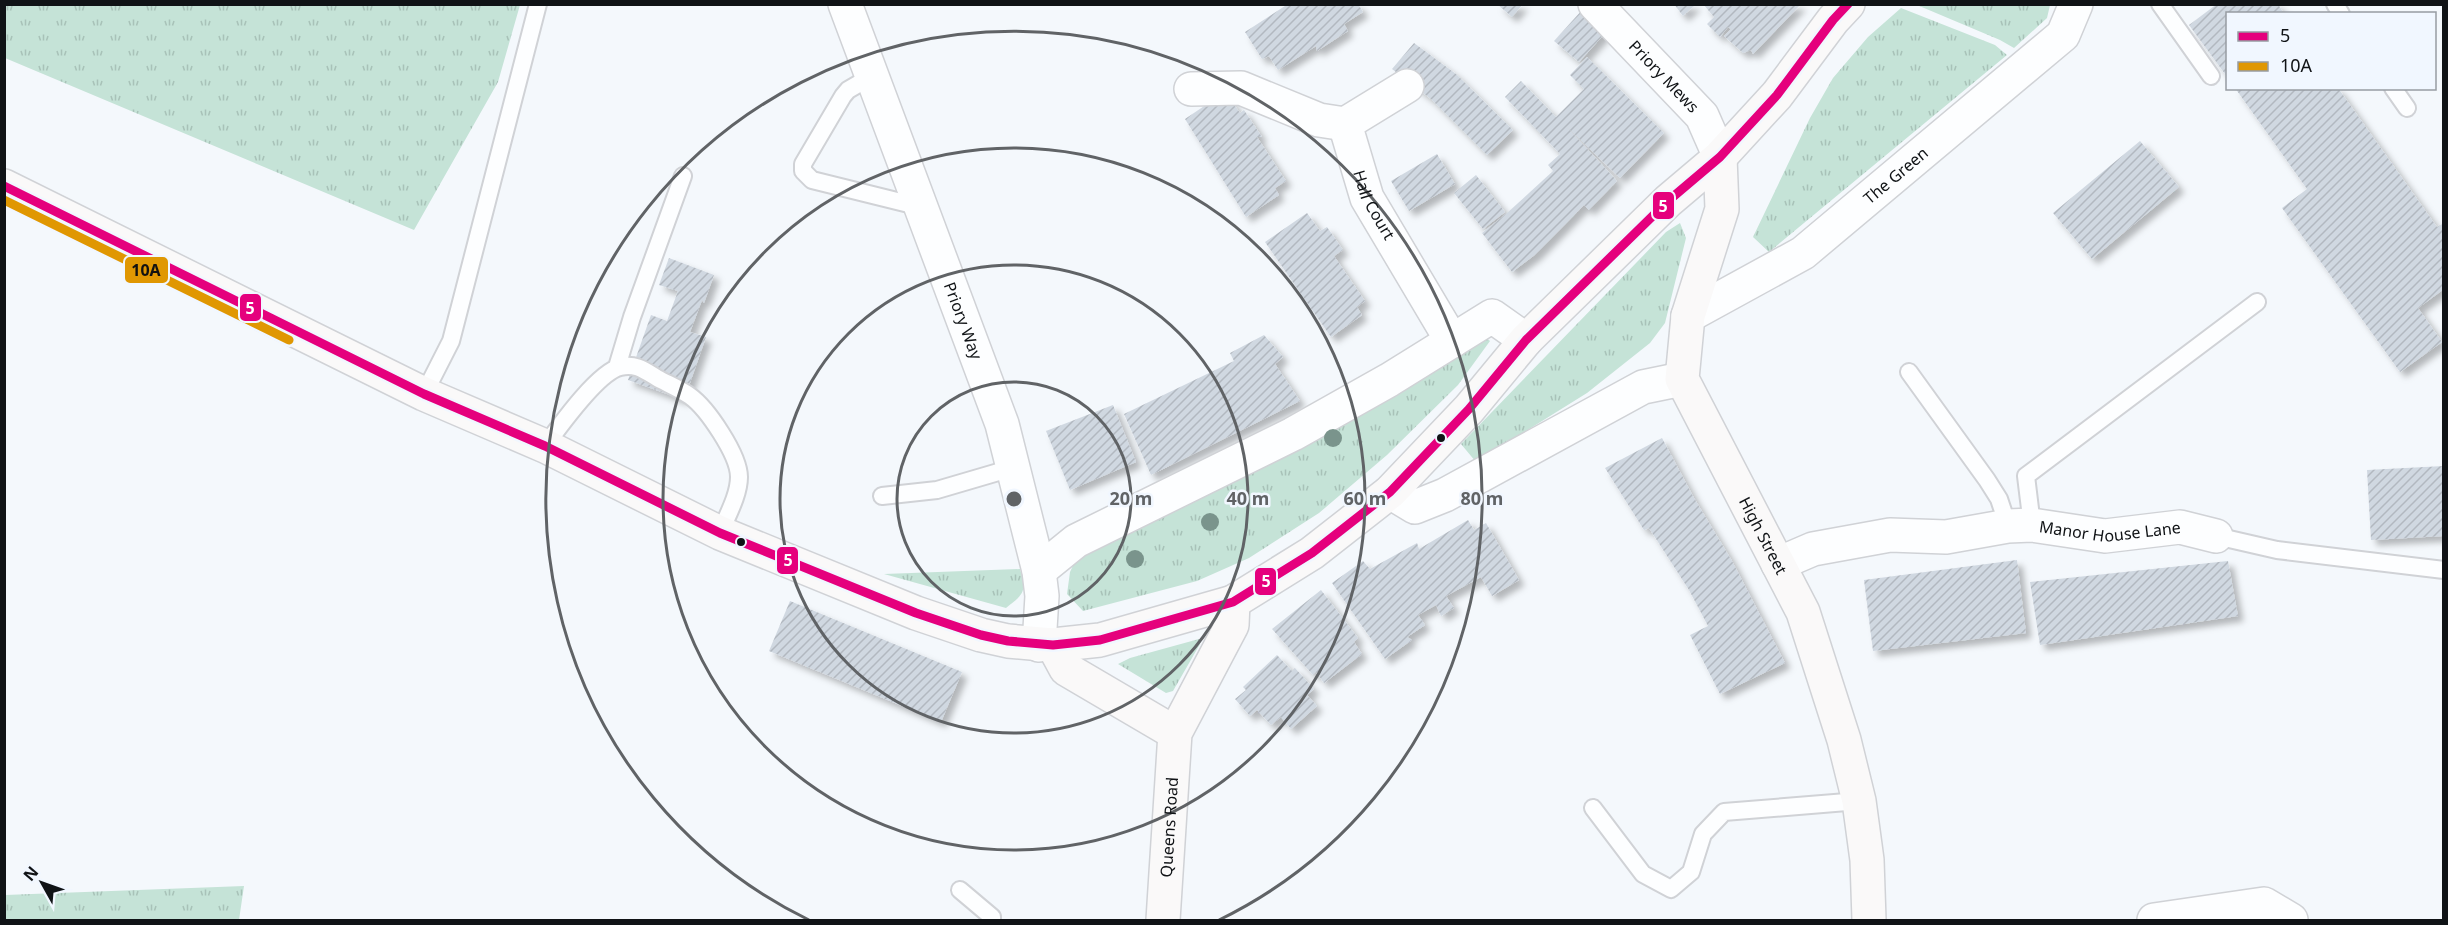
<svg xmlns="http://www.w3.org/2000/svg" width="2448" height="925" font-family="'Noto Sans',sans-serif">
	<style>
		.grass { fill: url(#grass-tufts) }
		.building { fill: url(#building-hatch); filter: url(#shadow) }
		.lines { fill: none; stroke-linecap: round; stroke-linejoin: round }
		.lane-casing { stroke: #d0d2d6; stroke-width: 20 }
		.street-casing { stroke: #d0d2d6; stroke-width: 36 }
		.secondary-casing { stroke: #d0d2d6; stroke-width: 36 }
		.lane { stroke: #fdfeff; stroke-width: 16 }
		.street { stroke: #fdfeff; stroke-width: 33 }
		.secondary { stroke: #faf9f9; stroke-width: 33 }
		.bus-1-casing { stroke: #f1f7ff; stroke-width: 14 }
		.bus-2-casing { stroke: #f1f7ff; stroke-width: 14 }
		.bus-1 { stroke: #e5007d; stroke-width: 9 }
		.bus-2 { stroke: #e09702; stroke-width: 9 }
		.tree { fill: #7a948c }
		.ring { fill: none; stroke: #606366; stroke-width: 3 }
		.bus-dot { fill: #101316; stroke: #f1f7ff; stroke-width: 2 }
		.labels { text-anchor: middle; stroke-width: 5; stroke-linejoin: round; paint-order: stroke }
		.street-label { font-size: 16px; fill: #101316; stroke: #f1f7ff }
		.centre { fill: #606366; stroke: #f1f7ff; stroke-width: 3 }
		.ring-label { font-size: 18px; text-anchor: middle; font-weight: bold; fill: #606366; stroke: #f1f7ff; stroke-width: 5; stroke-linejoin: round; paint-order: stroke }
		.line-badge { stroke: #f1f7ff; stroke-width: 2 }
		.badge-label { font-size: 16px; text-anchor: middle; font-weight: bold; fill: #fff }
		.pale-badge-label { font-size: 16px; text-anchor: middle; font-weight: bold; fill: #111 }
	</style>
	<defs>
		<pattern id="grass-tufts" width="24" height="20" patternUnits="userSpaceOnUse" patternTransform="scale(1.5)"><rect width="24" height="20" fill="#c5e3d7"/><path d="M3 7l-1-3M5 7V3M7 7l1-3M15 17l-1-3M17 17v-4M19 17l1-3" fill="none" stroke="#a8c2b8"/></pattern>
		<pattern id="building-hatch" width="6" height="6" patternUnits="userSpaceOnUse" patternTransform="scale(1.5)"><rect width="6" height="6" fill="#d0d8e1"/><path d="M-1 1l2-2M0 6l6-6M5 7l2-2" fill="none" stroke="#b2b8c0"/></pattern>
		<filter id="shadow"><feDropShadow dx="5.5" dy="5.5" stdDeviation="3" flood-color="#0004"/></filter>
	</defs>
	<rect width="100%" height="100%" fill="#f4f8fc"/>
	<path class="grass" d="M4,5L5,4L520,5L498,82L414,230L5,58Z
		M1917,5H2050L2047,18L2014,48L2000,40Z
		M1901,8L1995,45L2007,55L1769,252L1753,237L1810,118L1833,78L1868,37Z
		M1680,223L1686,238L1665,323L1650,343L1587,393L1476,462L1461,444L1666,232Z
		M1482,334L1490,341L1458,385L1387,455L1319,513L1249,558L1197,581L1083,611L1067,594L1070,572L1077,557Z
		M1020,569C1027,592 1024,594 1006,608L884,574Z
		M1199,639L1200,644L1173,691L1166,693L1118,664L1130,658Z
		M244,886L239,920H5V895Z"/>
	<path class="building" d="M1288,4H1358L1363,12L1344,24L1348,31L1317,51L1316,46L1278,70L1269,56L1262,59L1245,32Z
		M1497,4H1523L1512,17Z
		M1674,4H1696L1683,16Z
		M1703,4H1801L1753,54L1751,50L1743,53L1724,36L1731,29L1728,27L1720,37L1707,24L1714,17Z
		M2217,4H2278L2284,14H2228V78L2189,25Z
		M1583,9L1607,31L1579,62L1554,41Z
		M1414,43L1456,74L1513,130L1487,155L1431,99L1392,69Z
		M1587,57L1664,133L1620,178L1566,126L1617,181L1589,210L1584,205L1536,254L1512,272L1482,233L1506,214L1553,171L1548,165L1560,154L1505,97L1521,81L1556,117L1584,89L1570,75Z
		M2235,88H2338L2437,227L2444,223V289L2418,308L2442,342L2400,372L2282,208L2307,189Z
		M1225,92L1240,113L1244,110L1262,137H1257L1286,181L1275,188L1279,195L1246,217L1185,119Z
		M2140,141L2179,187L2092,259L2053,213Z
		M1437,154L1455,184L1409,211L1391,181Z
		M1476,175L1505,212L1483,229L1454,193Z
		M1307,213L1320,231L1327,227L1343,250L1334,256L1365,301L1357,307L1362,315L1331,337L1265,242Z
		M669,258L714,275L704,303L702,300L690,332L706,337L684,400L628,380L651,315L667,321L678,291L659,285Z
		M1264,335L1283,357L1275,364L1300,401L1151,475L1124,414L1234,361L1230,353Z
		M1113,405L1136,462L1070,490L1046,431Z
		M1662,438L1694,498L1732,561L1785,663L1720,694L1690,635L1708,626L1689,590L1649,528L1644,530L1605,468Z
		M2444,466V536L2371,540L2367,470Z
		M1468,520L1474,530L1486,523L1519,580L1492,596L1481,577L1446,596L1454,608L1441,616L1436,605L1418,615L1425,625L1407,637L1412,640L1385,659L1332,583L1363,561L1370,569L1417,543L1419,549Z
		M2017,560L2026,633L1873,651L1864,580Z
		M2228,561L2238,616L2040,645L2030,582Z
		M1321,590L1358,638L1354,642L1362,654L1324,683L1316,672L1313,675L1272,629Z
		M790,601L962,672L941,722L769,651Z
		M1277,655L1292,671L1295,668L1314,689L1307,695L1317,706L1291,729L1281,717L1271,725L1257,710L1250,716L1235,699L1246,690L1243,687Z"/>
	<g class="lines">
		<g class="lane-casing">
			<path id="lane" d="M2160,4L2211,76
				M2335,4L2341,14
				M872,76L848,90L843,96L803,164V171L812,180L921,207
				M2393,88L2407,108
				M617,367L632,317L683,176
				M1909,372L1987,480L1999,499L2008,526
				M424,394L451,341L538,4
				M545,446C559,427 597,373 620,367C635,363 644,370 657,378C668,384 680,389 690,396C707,408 739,455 739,477C739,495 727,516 720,533
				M882,496L937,490L1012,468
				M2032,525L2026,476L2257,302
				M2216,536L2277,550L2444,570
				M1593,808L1643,874L1671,889L1691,872L1703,834L1724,812L1859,801
				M960,890L992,917V920"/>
		</g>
		<g class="street-casing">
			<g id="street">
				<path id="s1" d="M845,4L1002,424L1039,571L1042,596L1039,645"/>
				<path id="s2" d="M1595,4L1702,116L1720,157"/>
				<path id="s3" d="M1407,86L1345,124L1367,198L1452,341"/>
				<path d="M1191,89L1241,88L1319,120L1345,124"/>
				<path id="s4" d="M1688,316L1803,253L2063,35L2076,4"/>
				<path d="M1390,492L1415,507L1445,495L1643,387L1682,379"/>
				<path id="s5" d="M1778,564L1813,549L1890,535L1946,537L2008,526L2032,525L2105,536L2180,527L2216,536"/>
				<path d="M1039,571L1076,541L1293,434L1389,380L1492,316L1526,340"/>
				<path d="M2154,920L2264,904L2291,920"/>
			</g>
		</g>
		<g class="secondary-casing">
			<g id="secondary">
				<path id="s6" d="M1720,157L1722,209L1688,316L1682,379L1803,612L1844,740L1859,801L1867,860L1869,920"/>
				<path d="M4,186L424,394L545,446L720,533L916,613L981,635L1008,641L1053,645L1100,640L1233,602L1312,553L1390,492L1469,409L1526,340L1668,201L1720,157L1777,95L1833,20L1848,4"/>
				<path d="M1053,645L1066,669L1175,733"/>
				<path id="s7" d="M1163,920L1175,733L1232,625L1233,602"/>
			</g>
		</g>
		<use href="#lane" class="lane"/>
		<use href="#street" class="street"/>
		<use href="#secondary" class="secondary"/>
		<g class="bus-1-casing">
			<path id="bus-1" d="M4,186L424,394L545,446L720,533L916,613L981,635L1008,641L1053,645L1100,640L1233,602L1312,553L1390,492L1469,409L1526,340L1668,201L1720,157L1777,95L1833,20L1848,4"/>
		</g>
		<g class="bus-2-casing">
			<path id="bus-2" d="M4,200L289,340"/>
		</g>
		<use href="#bus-1" class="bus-1"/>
		<use href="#bus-2" class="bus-2"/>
	</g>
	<g class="tree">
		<circle cx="1333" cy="438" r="9"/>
		<circle cx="1210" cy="522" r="9"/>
		<circle cx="1135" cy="559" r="9"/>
	</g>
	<g class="ring">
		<circle cx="1014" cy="499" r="117"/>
		<circle cx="1014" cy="499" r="234"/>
		<circle cx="1014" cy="499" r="351"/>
		<path d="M809 920A468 468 0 1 1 1219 920"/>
	</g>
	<g class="bus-dot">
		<circle cx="1441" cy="438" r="5"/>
		<circle cx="741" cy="542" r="5"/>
	</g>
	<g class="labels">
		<g class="street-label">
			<text dy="6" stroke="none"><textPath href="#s2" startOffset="100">Priory Mews</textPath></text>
			<text dy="6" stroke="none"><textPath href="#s4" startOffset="252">The Green</textPath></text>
			<text dy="6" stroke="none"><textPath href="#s3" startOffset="159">Hall Court</textPath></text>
			<text dy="6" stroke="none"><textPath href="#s1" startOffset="338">Priory Way</textPath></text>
			<text dy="6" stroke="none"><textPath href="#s5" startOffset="338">Manor House Lane</textPath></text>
			<text dy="6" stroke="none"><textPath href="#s6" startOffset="404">High Street</textPath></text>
			<text dy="6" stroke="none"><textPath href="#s7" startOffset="93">Queens Road</textPath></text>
		</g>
	</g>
	<circle cx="1014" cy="499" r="9" class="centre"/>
	<g class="ring-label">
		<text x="1131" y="505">20 m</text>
		<text x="1248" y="505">40 m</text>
		<text x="1365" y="505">60 m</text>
		<text x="1482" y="505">80 m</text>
	</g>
	<g class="line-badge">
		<rect x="1652" y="191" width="23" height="29" rx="6" fill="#e5007d"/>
		<rect x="124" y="256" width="45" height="28" rx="6" fill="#e09702"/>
		<rect x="239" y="293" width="23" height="29" rx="6" fill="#e5007d"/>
		<rect x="776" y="546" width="23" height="29" rx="6" fill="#e5007d"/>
		<rect x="1254" y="567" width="23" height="29" rx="6" fill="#e5007d"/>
	</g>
	<g class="badge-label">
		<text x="1663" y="212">5</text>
		<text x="250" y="314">5</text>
		<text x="788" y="566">5</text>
		<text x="1266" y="587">5</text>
	</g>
	<g class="pale-badge-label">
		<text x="146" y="276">10A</text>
	</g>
	<rect width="2448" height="925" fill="none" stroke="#101316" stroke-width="12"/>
	<rect x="2226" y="12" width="210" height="78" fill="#f1f7ff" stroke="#979ca2" stroke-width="1.5"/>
	<rect x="2238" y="32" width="30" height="9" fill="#e5007d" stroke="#979ca2" stroke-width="1.5"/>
	<text x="2280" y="42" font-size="18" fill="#101316">5</text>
	<rect x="2238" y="62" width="30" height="9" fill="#e09702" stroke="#979ca2" stroke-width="1.5"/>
	<text x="2280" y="72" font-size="18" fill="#101316">10A</text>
	<g transform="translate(42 883) rotate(310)" stroke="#f1f7ff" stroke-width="4.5" paint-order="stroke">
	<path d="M0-4.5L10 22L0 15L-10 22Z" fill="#101316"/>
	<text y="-9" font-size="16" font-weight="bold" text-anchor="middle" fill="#101316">N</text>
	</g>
</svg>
